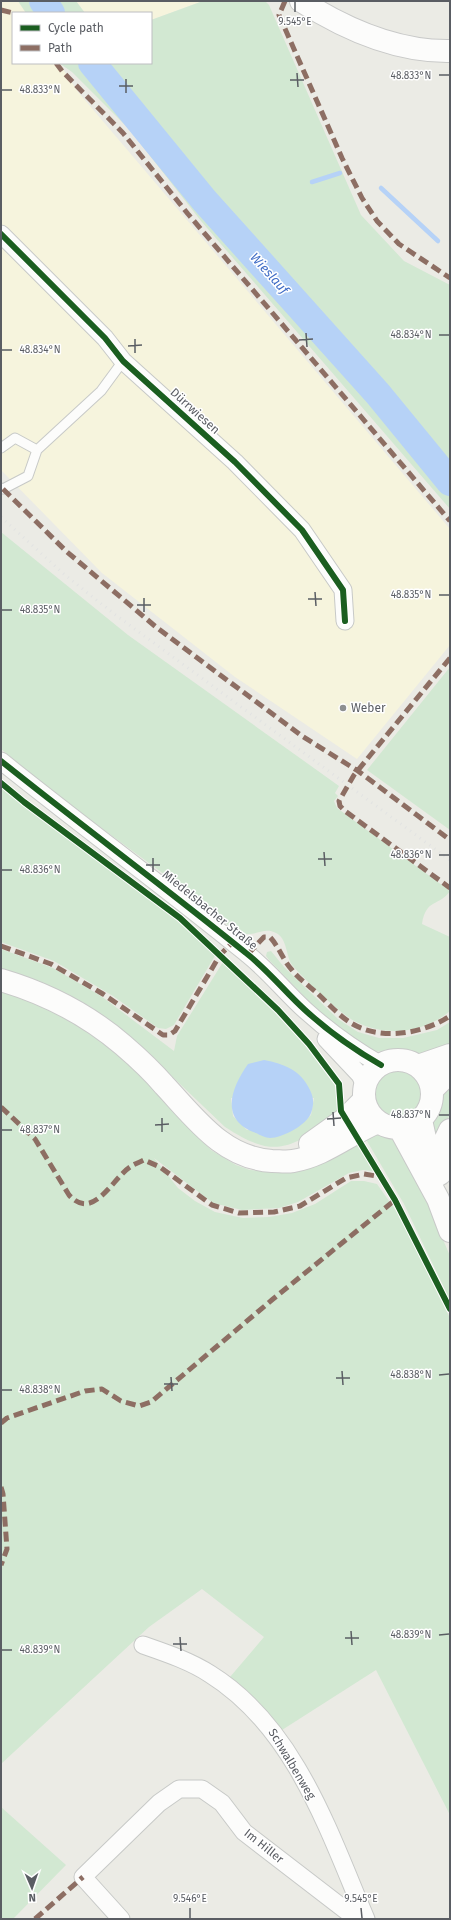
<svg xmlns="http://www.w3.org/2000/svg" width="451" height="1920" font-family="'Fira Sans',sans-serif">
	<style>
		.commercial { fill: #f6f4dd }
		.green { fill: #d2e8d2; fill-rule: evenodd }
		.water { fill: #b6d2f7 }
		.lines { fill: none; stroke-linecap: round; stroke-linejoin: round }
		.stream { stroke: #b6d2f7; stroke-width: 4.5 }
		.river { stroke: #b6d2f7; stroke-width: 28 }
		.lane-casing { stroke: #c7c9c7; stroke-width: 11 }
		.street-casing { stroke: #c7c9c7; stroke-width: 19 }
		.secondary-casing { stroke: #c8c9c8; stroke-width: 24 }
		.lane { stroke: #fcfcfb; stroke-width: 9 }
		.street { stroke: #fcfcfb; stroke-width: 17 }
		.secondary { stroke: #fcfcfb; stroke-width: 22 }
		.rail { stroke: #e2e3e2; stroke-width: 3; stroke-dasharray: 1 5; stroke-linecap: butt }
		.quiet { stroke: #8d6e63; stroke-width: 5; stroke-dasharray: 10 5; stroke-linecap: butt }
		.cycleway-casing { stroke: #fff; stroke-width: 8 }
		.cycleway { stroke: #1b5e20; stroke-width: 6 }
		.ticks { fill: none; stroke: #5a5d63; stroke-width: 1.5 }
		.poi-dot { fill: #8d8f90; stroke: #fff; stroke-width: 1.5 }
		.labels { text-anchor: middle; stroke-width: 3; stroke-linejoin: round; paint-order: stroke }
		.street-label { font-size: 12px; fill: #5a5d63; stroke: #fff }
		.poi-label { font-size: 12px; fill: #5a5d63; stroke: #fff; text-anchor: start }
		.water-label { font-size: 13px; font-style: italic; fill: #406dc6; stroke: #fff }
		.ticks-label { font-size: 10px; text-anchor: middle; fill: #5a5d63; stroke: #fff; stroke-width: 3; stroke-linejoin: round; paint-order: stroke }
	</style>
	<rect width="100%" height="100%" fill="#ebebe5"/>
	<path class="commercial" d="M1,1H18L26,13H13V63H59L78,92L450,529V645L357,759L235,677L102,573L1,470Z
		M76,1H203L151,20V13H85Z"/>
	<path class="green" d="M18,1H76L85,13H26Z
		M203,1H265L269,5L361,215L404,261L450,285V509L201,221L129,129L72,72L59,63H151V20Z
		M1,532L128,635L339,786L335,793L338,796L334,801L337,808L450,891C439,907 426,898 422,924L450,937V1011C424,1033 387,1037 356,1022C340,1014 304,979 292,965C286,956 287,938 276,933C261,925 253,942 233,929L184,889L65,801L1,749Z
		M450,667V830L367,770Z
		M1,787L175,919L216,954L174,1025L166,1029L158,1028L113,996L54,961L1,942Z
		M1,949L53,968L101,996L174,1051L177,1036L223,962L260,996L320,1062L335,1084L337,1099V1117C290,1147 277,1161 225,1127L137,1043L1,971ZM231,1098H314L311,1115L301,1124L247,1130L233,1116Z
		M271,951L284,967L338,1019L358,1032L379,1038H403L437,1030L450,1022V1044L431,1053L422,1054L394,1050L374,1052L335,1028L269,960L266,956L267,952Z
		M1,991L21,996L83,1027L142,1075L211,1150L236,1165L250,1170L279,1173L294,1171L355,1140L374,1168L373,1171L363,1170L349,1173L298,1202L279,1208L242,1210L213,1203L154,1158L178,1188L195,1201L215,1212L243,1218L269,1217L292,1213L315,1204L351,1181H364L377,1184L399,1215L450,1318V1815L376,1670L282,1730L257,1701L230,1677L264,1637L202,1589L149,1627L1,1764Z
		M374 1095a24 24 0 1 1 48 0a24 24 0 1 1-48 0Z
		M450,1081V1114L438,1141L431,1124L443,1092Z
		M373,1134L390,1138L398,1144L421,1188L450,1256V1300L404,1204L364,1136Z
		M1,1807L66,1865L13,1919H1Z"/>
	<path class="water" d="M264,1060C284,1064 301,1070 310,1090C314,1098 314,1105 311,1113C307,1125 282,1138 270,1138C266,1138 260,1135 256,1133C219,1120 231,1088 248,1064Z"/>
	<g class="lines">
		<path class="stream" d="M312,182L340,173
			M381,188L438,241"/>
		<path class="river" d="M43,1L51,13
			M92,63L204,200L378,394L450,482"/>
		<g class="lane-casing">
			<path id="lane" d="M1,448L15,438L37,450
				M1,488L3,489L28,476L37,450L101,391L123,361"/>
		</g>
		<g class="street-casing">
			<path id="street" d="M1,234L105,338L123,361L235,462L302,530L343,590L345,621
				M1,761C82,826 166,888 246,953C268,970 285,992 305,1010C328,1031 353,1049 381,1065
				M326,1039L360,1075L365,1085
				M143,1645C166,1653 190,1661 210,1674C295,1727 329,1832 366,1919
				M121,1919L83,1877L159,1803L179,1789H202L222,1803L244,1832L357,1919"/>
		</g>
		<g class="secondary-casing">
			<path id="secondary" d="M301,1C345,29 397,52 450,51
				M1,980C45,993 88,1015 123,1045C137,1057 152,1071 164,1085C195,1118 223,1158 272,1161C279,1161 286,1162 293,1161C324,1156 349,1134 378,1122
				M364 1094a34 34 0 1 1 68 0a34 34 0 1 1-68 0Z
				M418,1066L450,1055
				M432,1090L450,1072
				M421,1120L434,1179
				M400,1129L438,1199L450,1231
				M310,1144L345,1119L364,1100
				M440,1174L441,1149L450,1130"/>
		</g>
		<use href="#lane" class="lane"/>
		<use href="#street" class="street"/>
		<use href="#secondary" class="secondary"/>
		<path class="rail" d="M1,517L65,575L113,613L450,860"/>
		<path class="quiet" d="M285,1L279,15L342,158L362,198L377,221L399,244L450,278
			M1,10L13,13
			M56,63L62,71L123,133L188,214L450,521
			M3,489L66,551L156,627L302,736L358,771L450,840
			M450,658L354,775L339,801L340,806L345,811L450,888
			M1,946L51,964L103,994L163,1035H169L175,1031L220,955L233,942
			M248,954L264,937H270C279,947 283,960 292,970C299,979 309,986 317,993C328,1003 338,1015 351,1023C380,1041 423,1034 450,1016
			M1,1107L35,1139L69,1195C93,1222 112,1179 130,1167C134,1164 140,1162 144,1160L160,1167L212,1205L239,1213L274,1212L300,1206L346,1178L364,1174L382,1177
			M1,1423L7,1418L85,1391L102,1389L121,1401L139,1406L151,1402L273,1299L395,1200
			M1,1487L3,1494L7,1549L1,1565
			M35,1919L83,1877"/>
		<g class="cycleway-casing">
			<path id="cycleway" d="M1,234L105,338L123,361L235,462L302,530L343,590L345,621
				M1,761C82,826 166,888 246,953C268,970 285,992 305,1010C328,1031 353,1049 381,1065
				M1,783L24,802L180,918L278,1010L309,1044L339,1084L341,1111L395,1200L450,1309"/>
		</g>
		<use href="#cycleway" class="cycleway"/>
	</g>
	<path class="ticks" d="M295,2V12M297,73L298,87M439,75H449M126,79V93M290,80H304M119,86H133M2,90H12M306,333L307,347M439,335H449M135,339V353M299,340L313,339M128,346L142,345M2,350H12M315,592L316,606M439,595H449M144,598V612M308,599H322M137,605H151M2,610H12M324,852L325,866M439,855H449M153,858V872M318,859H332M146,865H160M2,870H12M333,1112L334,1126M439,1115H449M162,1118V1132M327,1119L341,1118M155,1125L169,1124M2,1130H12M342,1371L343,1385M439,1375L449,1374M171,1377L172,1391M336,1378H350M164,1384H178M2,1390H12M351,1631L352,1645M439,1635L449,1634M180,1637L181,1651M345,1638H359M173,1644H187M2,1650H12M190,1908V1918M361,1908L362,1918"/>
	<circle class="poi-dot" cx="343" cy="708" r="4"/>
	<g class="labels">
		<g class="street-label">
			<text transform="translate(195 411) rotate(42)" y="4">Dürrwiesen</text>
			<text transform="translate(210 910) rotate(39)" y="4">Miedelsbacher Straße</text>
			<text transform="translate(292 1764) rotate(59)" y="4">Schwalbenweg</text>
			<text transform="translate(264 1846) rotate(39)" y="4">Im Hiller</text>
		</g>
		<g class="poi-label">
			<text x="351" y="712">Weber</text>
		</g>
		<g class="water-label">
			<text transform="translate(270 273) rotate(48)" y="5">Wieslauf</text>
		</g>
	</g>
	<g class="ticks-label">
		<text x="295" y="25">9.545°E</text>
		<text x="411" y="79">48.833°N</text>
		<text x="40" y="93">48.833°N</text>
		<text x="411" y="338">48.834°N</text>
		<text x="40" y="353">48.834°N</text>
		<text x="411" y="598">48.835°N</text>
		<text x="40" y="613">48.835°N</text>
		<text x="411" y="858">48.836°N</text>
		<text x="40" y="873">48.836°N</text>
		<text x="411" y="1118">48.837°N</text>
		<text x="40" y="1133">48.837°N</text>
		<text x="411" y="1378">48.838°N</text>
		<text x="40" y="1393">48.838°N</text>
		<text x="411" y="1638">48.839°N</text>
		<text x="40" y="1653">48.839°N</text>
		<text x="190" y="1902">9.546°E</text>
		<text x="361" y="1902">9.545°E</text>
	</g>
	<rect width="451" height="1920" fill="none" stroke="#5a5d63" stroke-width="4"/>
	<rect x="12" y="12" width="140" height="52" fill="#ffffff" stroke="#bdbec1"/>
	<rect x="20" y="25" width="20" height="6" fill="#1b5e20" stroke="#bdbec1"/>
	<text x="48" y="32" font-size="12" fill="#5a5d63">Cycle path</text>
	<rect x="20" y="45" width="20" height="6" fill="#8d6e63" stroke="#bdbec1"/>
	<text x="48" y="52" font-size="12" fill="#5a5d63">Path</text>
	<g transform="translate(32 1888) rotate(178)" stroke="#ffffff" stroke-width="3" paint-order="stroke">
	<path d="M0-3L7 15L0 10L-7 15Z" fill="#5a5d63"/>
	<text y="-6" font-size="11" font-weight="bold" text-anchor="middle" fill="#5a5d63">N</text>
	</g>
</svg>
